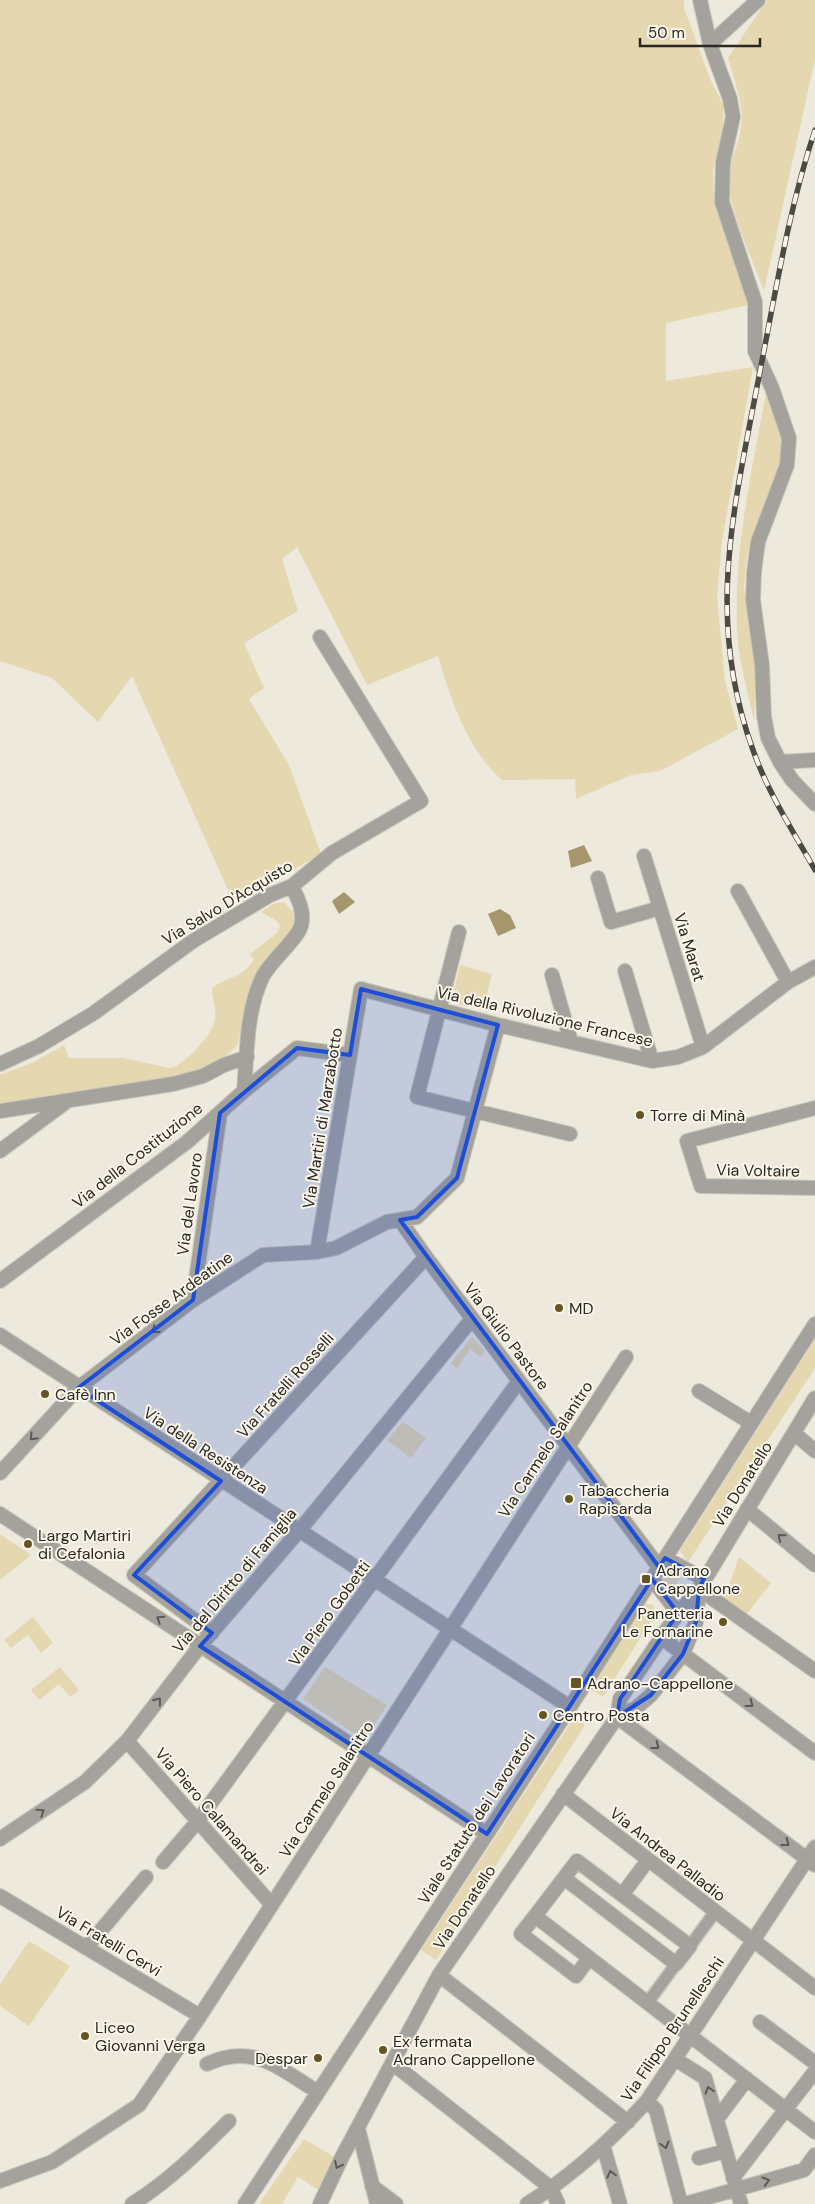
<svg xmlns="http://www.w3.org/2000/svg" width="815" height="2204" font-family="'DM Sans',sans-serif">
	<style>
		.green { fill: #e5d7af }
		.water { fill: #a5966c }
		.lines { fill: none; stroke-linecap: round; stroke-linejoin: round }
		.pedestrian-casing { stroke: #cac6bb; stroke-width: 14 }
		.minor-casing { stroke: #cac6bb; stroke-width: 16 }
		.pedestrian { stroke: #a4a29d; stroke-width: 11 }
		.minor { stroke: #a4a29d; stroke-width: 14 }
		.rail-casing { stroke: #4d4a45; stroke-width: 5.5 }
		.rail { stroke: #fbf6e9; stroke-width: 4; stroke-dasharray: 11; stroke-linecap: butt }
		.oneway { stroke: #5b5954 }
		.marked { fill: #1d4ed8; fill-opacity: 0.2; stroke: #1d4ed8; stroke-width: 4; stroke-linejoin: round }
		.poi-dot { fill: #655522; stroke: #fbf6e9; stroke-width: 2 }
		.labels { text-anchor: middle; stroke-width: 4; stroke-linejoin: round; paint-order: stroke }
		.street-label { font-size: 16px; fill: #2a2824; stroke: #fbf6e9 }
		.poi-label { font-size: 16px; fill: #2a2824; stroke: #fbf6e9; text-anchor: start }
	</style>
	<rect width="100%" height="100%" fill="#ede9dc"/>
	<path class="green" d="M0,0H684V8L710,79L723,104V124L713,171L714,197L748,305L666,323V381L753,367L722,541L717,597L725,681L738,729L660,771L631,775L576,799L575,779L502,780C466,747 452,702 438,656L367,685L297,547L282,559L298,611L244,643L264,688L249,699L289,765L321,854L234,903L132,676L98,722L52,678L0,661Z
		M767,0H815V59L764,291C754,264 729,209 728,182C728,162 738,148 741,129C745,106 734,80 728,58Z
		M766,393L772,399L779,420L785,455L747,554L744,588L752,634L756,685L754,720C747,690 738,658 737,627C734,548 752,470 766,393Z
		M284,902L296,915L290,933L272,951L253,979L237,1046L218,1063L199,1071L124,1089L56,1094L0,1105V1075L34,1062L64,1045L69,1058H123L170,1068C184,1066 213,1034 215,1020C217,1010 212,999 212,988C226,977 245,977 254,959L250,954L277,933L280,926L277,921L261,912L275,903Z
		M460,965L492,974L483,1010L451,1002Z
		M472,1337L485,1351L481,1357L470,1349L457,1369L451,1363Z
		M815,1339V1368L688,1562L680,1551Z
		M403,1422L426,1438L411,1458L387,1440Z
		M0,1534L31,1555L0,1580Z
		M739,1557L771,1583L746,1615L724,1599Z
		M670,1571L681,1577L670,1593L659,1581L665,1573Z
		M646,1604L653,1605L656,1613L603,1697L590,1689Z
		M33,1617L53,1643L41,1653L28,1635L11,1648L4,1640Z
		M60,1667L79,1690L70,1697L59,1684L39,1700L31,1690Z
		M325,1667L387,1705L364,1740L303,1699Z
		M574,1718L585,1725L436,1960L421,1950Z
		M29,1941L70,1966L29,2026L0,2006V1984Z
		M304,2139L336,2158L320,2191L298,2177L282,2204H259Z"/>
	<path class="water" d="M584,845L592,861L571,868L568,851Z
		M344,892L355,902L339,914L332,901Z
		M500,909L510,915L516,928L498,936L488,914Z"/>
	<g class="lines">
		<g class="pedestrian-casing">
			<path id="pedestrian" d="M690,1946L715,1912
				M648,2002L676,1964"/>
		</g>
		<g class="minor-casing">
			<path id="minor" d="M700,0L710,44L730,99L733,117L723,162L722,202L755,302V351L772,388L789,438L787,465L758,542L754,572L753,600L762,665L764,716L768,738L780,762L792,780L815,804
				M710,44L758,0
				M780,762L815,760
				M644,856L703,1047
				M598,878L611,922L660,908
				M738,891L788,982
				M459,932L417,1097L570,1134
				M625,971L652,1061
				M552,975L571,1042
				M0,1064L39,1046L94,1013L193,941L270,895L292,886L332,853L421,801L320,637
				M244,1091C247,1055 246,1012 262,978C270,961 297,940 301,926C305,912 298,899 292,886
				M815,1108L687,1141L701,1186L815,1188
				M0,1111L173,1084L203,1076L224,1065L247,1057
				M0,1151L66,1102
				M400,1220L426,1257L659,1567
				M317,1252L361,989L498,1025L652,1061L678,1057L703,1047L788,982L815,967
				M0,1281L187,1142L244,1091L297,1048L350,1055
				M193,1300L220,1113
				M0,1335L570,1707
				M699,1391L751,1423
				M794,1433L815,1451
				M0,1473L78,1388L193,1300L263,1255L317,1252L336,1248L387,1222L417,1217L457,1178L498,1025
				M747,1509L815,1565
				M0,1514L487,1834
				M665,1558L704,1579
				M652,1579L678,1613
				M699,1589L815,1671
				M212,1633L134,1575L426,1257
				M662,1638L815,1753
				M617,1717L815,1865
				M617,1717L636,1708L651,1695L683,1654L696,1622L699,1589
				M127,1741L272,1905
				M563,1794L815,1988
				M0,1839L85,1782L127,1741L200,1646L299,1531L472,1319
				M163,1862L197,1822L519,1381
				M564,1878L676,1964L690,1946L577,1861L535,1916L815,2132
				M622,1895L648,1860
				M0,1896L200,2016
				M535,1916L521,1934L576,1976L589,1958
				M86,1948L146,1877
				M439,1975L628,2122
				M760,2022L815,2063
				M675,2059L705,2078L741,2204
				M392,2063L551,2188L558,2204
				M207,2064C253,2042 280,2069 318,2092
				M647,2101L656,2110L681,2204
				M717,2119L747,2079
				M358,2128L377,2204
				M603,2145L620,2204
				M699,2158L726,2151
				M733,2178L815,2071
				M0,2181L52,2162L139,2105L200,2016L626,1357
				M372,2186L396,2204
				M132,2204C169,2181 198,2152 229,2121
				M245,2204L570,1707L815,1324
				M320,2204L342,2157L439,1975L617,1717L620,1699L678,1613L699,1589L815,1398
				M527,2204C572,2176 612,2139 647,2101L815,1847
				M685,2204L804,2170L815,2155"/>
		</g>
		<use href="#pedestrian" class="pedestrian"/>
		<use href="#minor" class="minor"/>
		<g class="rail-casing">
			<path id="rail" d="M815,130C789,208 776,290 760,371C735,505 704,616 753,750C768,793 793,831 815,870"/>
		</g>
		<use href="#rail" class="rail"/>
	</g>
	<defs><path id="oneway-chevron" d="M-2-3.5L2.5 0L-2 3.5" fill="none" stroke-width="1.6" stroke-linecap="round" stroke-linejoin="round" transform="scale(1.25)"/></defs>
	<g class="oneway">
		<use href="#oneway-chevron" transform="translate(155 1330) rotate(143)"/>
		<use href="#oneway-chevron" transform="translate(33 1437) rotate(133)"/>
		<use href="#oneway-chevron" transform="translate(781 1537) rotate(-141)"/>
		<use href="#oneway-chevron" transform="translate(160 1619) rotate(-147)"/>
		<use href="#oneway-chevron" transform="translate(158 1701) rotate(-52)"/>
		<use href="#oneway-chevron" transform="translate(750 1704) rotate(37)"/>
		<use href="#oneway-chevron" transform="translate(656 1746) rotate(37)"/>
		<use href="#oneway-chevron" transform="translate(41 1812) rotate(-34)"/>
		<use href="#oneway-chevron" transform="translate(786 1843) rotate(37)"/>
		<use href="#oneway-chevron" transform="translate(709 2090) rotate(-106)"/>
		<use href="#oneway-chevron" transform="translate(665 2145) rotate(75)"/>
		<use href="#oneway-chevron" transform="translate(338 2165) rotate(115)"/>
		<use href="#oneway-chevron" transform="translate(611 2174) rotate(-105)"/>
		<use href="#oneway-chevron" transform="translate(766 2181) rotate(-16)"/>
	</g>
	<path class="marked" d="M361,989L498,1025L457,1178L417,1217L400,1220L659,1567L665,1558L704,1579L699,1589L696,1622L683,1654L651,1695L617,1717L620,1699L678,1613L652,1579L487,1834L200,1646L212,1633L134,1575L221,1481L78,1388L193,1300L220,1113L297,1048L350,1055Z"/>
	<g class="poi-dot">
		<circle cx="640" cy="1115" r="5"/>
		<circle cx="559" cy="1308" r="5"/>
		<circle cx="45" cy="1394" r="5"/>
		<circle cx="569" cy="1499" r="5"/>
		<circle cx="28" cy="1544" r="5"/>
		<rect x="641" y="1574" width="10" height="10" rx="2.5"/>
		<circle cx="723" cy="1622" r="5"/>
		<rect x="570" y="1677" width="12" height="12" rx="2.5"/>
		<circle cx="543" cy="1715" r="5"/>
		<circle cx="85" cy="2036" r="5"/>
		<circle cx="383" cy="2050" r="5"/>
		<circle cx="318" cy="2058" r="5"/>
	</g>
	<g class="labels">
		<g class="street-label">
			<text transform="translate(227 902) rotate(-31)" y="6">Via Salvo D'Acquisto</text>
			<text transform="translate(690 947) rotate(73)" y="6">Via Marat</text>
			<text transform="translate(545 1016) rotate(13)" y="6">Via della Rivoluzione Francese</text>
			<text transform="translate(322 1118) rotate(-81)" y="6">Via Martiri di Marzabotto</text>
			<text transform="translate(137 1155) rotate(-38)" y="6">Via della Costituzione</text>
			<text transform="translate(758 1170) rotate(1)" y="6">Via Voltaire</text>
			<text transform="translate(189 1204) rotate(-82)" y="6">Via del Lavoro</text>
			<text transform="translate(171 1298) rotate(-36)" y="6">Via Fosse Ardeatine</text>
			<text transform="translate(507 1336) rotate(53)" y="6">Via Giulio Pastore</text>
			<text transform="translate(285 1385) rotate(-48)" y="6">Via Fratelli Rosselli</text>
			<text transform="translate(545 1449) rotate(-57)" y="6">Via Carmelo Salanitro</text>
			<text transform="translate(206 1450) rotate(33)" y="6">Via della Resistenza</text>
			<text transform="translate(742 1484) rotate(-58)" y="6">Via Donatello</text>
			<text transform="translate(234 1580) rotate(-50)" y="6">Via del Diritto di Famiglia</text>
			<text transform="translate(329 1613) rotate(-54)" y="6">Via Piero Gobetti</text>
			<text transform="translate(326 1789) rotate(-57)" y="6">Via Carmelo Salanitro</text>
			<text transform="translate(212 1811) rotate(49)" y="6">Via Piero Calamandrei</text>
			<text transform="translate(476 1818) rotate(-57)" y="6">Viale Statuto dei Lavoratori</text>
			<text transform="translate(668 1854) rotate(38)" y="6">Via Andrea Palladio</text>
			<text transform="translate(464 1907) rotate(-56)" y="6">Via Donatello</text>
			<text transform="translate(109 1941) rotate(31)" y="6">Via Fratelli Cervi</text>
			<text transform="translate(672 2029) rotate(-56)" y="6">Via Filippo Brunelleschi</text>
		</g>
		<g class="poi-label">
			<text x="650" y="1121">Torre di Minà</text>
			<text x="569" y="1314">MD</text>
			<text x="55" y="1400">Cafè Inn</text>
			<text x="579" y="1496">Tabaccheria<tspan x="579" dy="18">Rapisarda</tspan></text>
			<text x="38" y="1541">Largo Martiri<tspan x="38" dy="18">di Cefalonia</tspan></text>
			<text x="656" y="1576">Adrano<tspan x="656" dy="18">Cappellone</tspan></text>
			<text x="713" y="1619" text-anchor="end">Panetteria<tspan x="713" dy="18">Le Fornarine</tspan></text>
			<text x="587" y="1689">Adrano-Cappellone</text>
			<text x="553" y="1721">Centro Posta</text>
			<text x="95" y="2033">Liceo<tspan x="95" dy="18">Giovanni Verga</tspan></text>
			<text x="393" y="2047">Ex fermata<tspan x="393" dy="18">Adrano Cappellone</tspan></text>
			<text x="308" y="2064" text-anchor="end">Despar</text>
		</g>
	</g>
	<path d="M640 38v8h120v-8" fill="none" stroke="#2a2824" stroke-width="2.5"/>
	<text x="648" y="38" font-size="15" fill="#2a2824" stroke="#fbf6e9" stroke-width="4" paint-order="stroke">50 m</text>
</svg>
